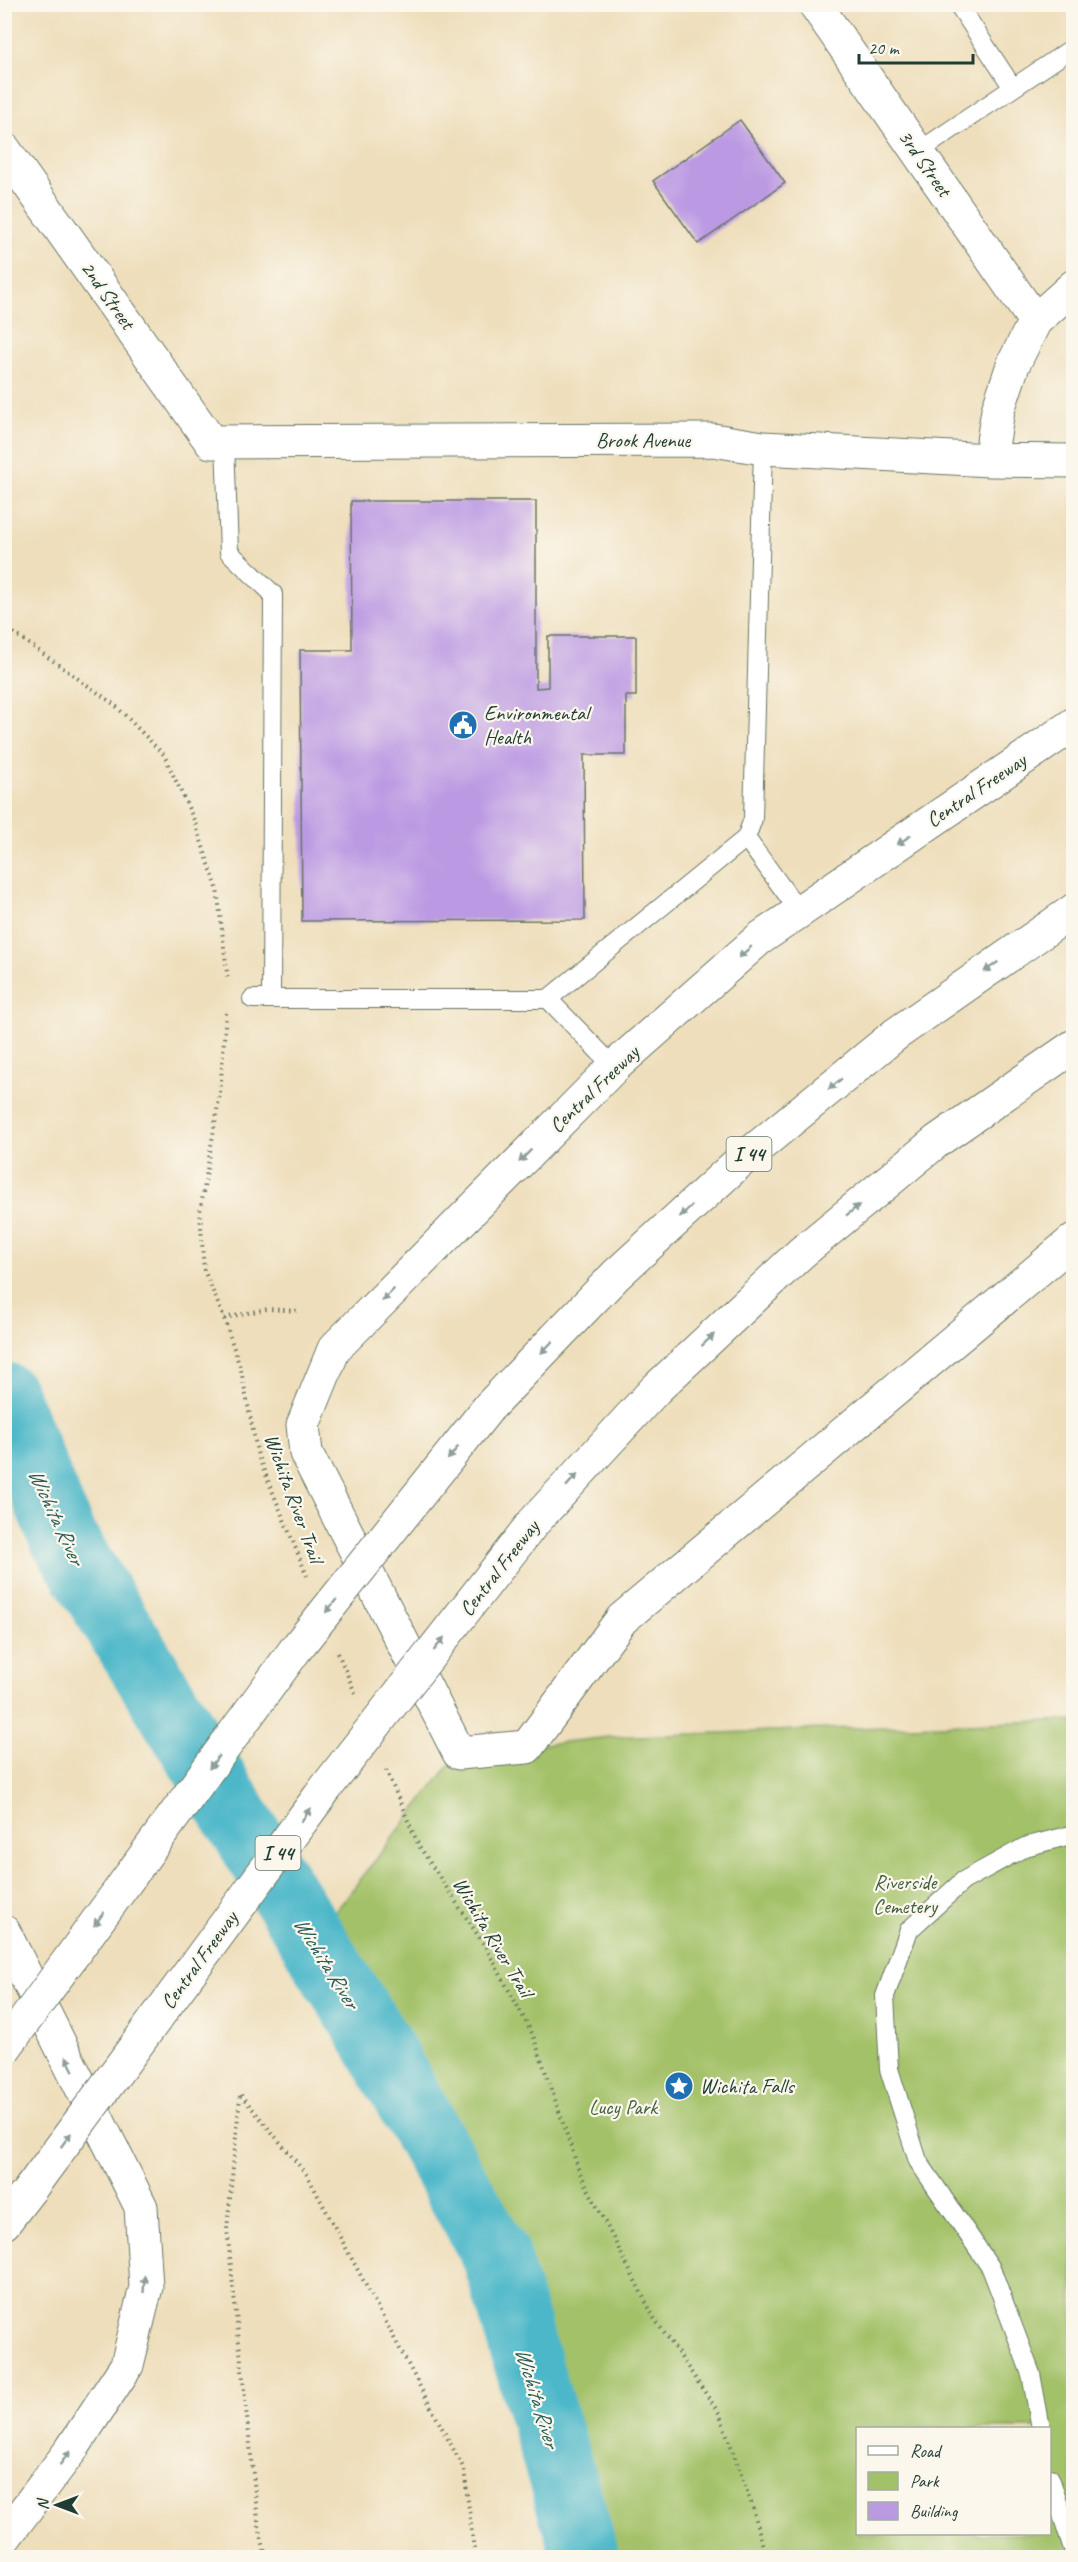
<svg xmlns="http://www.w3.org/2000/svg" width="1078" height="2562" font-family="Caveat,sans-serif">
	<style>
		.green { fill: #a3c168; stroke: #617f4e; stroke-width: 1.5; fill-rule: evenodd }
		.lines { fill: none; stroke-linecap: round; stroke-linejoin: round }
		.river { stroke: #4cb7c9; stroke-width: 68 }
		.building { fill: #bc9ae3 }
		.service-casing { stroke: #677563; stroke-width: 20 }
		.minor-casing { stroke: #677563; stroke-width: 35 }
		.secondary-casing { stroke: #677563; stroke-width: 35 }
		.motorway-casing { stroke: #677563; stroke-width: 35 }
		.path { stroke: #677563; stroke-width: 4; stroke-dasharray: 1.5 4.5; stroke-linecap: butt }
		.service { stroke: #fff; stroke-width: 18 }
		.minor { stroke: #fff; stroke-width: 33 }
		.secondary { stroke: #fff; stroke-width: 33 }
		.motorway { stroke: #fff; stroke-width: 33 }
		.motorway-bridge-casing { stroke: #677563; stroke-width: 35; stroke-linecap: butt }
		.motorway-bridge { stroke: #fff; stroke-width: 33 }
		.oneway { fill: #8f9e9a }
		.labels { text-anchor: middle; stroke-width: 4.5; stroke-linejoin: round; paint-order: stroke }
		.shield { fill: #fbf7ec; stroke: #61756b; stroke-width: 1.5 }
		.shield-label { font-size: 20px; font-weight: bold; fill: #1f3d34 }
		.street-label { font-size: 21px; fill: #1f3d34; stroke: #fbf7ec }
		.poi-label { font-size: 21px; fill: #1f3d34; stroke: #fbf7ec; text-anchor: start }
		.park-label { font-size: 21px; fill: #405e41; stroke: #fbf7ec }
		.water-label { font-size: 22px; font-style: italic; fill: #2a5c59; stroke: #fbf7ec }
	</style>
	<rect width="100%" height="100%" fill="#fbf7ec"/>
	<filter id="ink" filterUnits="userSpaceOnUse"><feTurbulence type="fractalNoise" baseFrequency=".0167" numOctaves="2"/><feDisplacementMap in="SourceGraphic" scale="12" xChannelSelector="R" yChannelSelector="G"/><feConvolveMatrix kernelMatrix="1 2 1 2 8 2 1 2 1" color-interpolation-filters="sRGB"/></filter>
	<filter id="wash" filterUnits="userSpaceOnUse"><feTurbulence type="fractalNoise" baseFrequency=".008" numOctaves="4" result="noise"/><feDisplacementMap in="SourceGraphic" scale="24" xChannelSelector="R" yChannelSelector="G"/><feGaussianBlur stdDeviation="1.35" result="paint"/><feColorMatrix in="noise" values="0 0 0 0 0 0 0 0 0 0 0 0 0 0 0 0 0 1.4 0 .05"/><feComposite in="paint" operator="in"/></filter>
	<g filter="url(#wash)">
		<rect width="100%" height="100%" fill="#eedebb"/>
		<path class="green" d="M1073,1720V2557H586L495,2254L375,2040L313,1940L459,1753L611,1737ZM858,2428H1050V2534H858Z"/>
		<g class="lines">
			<path class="river" d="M4,1396L62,1536L375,2040L495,2254L586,2558"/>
		</g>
		<g id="blocks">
			<path class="building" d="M740,120L785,183L698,244L653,181Z
				M351,501H536V688L548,687V636H636V696H626V755H584L585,920L302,921L300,650H352Z"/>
		</g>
	</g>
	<g filter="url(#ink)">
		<use href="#blocks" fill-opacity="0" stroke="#677563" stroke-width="1.5"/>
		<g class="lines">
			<g class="service-casing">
				<path id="service" d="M1013,88L1074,47
					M918,152L1013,88L958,4
					M225,443L229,552L273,594L271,999
					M746,838L799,911
					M252,999H548L614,1067
					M548,999L746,838L753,819L763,448
					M1041,2428L1031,2374L991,2268L918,2161L889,2069L885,1996L909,1930L963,1881L1025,1847L1074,1834
					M1050,2478L1074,2552"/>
			</g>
			<g class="minor-casing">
				<path id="minor" d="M815,4L1035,321
					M4,149L211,442L713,440L763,448L990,460L1074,461
					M990,460L998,410L1013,365L1035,321L1074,286"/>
			</g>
			<g class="secondary-casing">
				<path id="secondary" d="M1074,724L759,939L614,1067L334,1349L303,1425L306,1453L459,1753L527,1747L622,1619L1074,1240
					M4,1932L141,2207L146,2287L127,2365L71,2450L4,2538"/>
			</g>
			<g class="motorway-casing">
				<path id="motorway" d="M489,1407L616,1275L736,1165L896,1034L1074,910
					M533,1523L656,1389L801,1253L937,1141L1074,1046
					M4,2223L31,2188"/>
			</g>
			<path class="path" d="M4,626L115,705L164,755L194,820L217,888L228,981
				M226,1013L220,1093L200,1212L204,1270L224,1318L241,1370L258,1456L307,1576
				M224,1318L267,1309L299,1311
				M338,1653L355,1693
				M386,1770L419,1846L485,1946L533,2035L580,2173L654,2318L719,2413L753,2508L766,2558
				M241,2095L307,2175L464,2469L475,2558
				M240,2096L227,2229L258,2521L266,2558"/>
			<use href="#service" class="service"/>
			<use href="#minor" class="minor"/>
			<use href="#secondary" class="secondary"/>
			<use href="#motorway" class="motorway"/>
			<g class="motorway-bridge-casing">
				<path id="motorway-bridge" d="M4,2049L295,1650L489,1407
					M31,2188L325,1789L533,1523"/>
			</g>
			<use href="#motorway-bridge" class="motorway-bridge"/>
		</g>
		<defs><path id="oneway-solid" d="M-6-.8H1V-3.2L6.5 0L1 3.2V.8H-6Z" transform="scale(1.5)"/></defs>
		<g class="oneway">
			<use href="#oneway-solid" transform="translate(904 840) rotate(146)"/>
			<use href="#oneway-solid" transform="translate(745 952) rotate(139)"/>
			<use href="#oneway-solid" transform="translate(991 967) rotate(145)"/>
			<use href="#oneway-solid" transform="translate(835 1084) rotate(141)"/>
			<use href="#oneway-solid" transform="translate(525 1156) rotate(135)"/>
			<use href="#oneway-solid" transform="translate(853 1210) rotate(-39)"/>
			<use href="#oneway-solid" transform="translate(686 1211) rotate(137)"/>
			<use href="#oneway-solid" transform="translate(388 1295) rotate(135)"/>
			<use href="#oneway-solid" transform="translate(708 1340) rotate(-43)"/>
			<use href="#oneway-solid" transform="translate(547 1347) rotate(134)"/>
			<use href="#oneway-solid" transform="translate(453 1453) rotate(129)"/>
			<use href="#oneway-solid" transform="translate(572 1480) rotate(-48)"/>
			<use href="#oneway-solid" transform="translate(331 1606) rotate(129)"/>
			<use href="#oneway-solid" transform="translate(439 1644) rotate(-52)"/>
			<use href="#oneway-solid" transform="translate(214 1762) rotate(126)"/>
			<use href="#oneway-solid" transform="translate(306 1815) rotate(-54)"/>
			<use href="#oneway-solid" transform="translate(99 1919) rotate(126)"/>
			<use href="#oneway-solid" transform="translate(70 2064) rotate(-116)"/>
			<use href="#oneway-solid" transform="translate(66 2140) rotate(-54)"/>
			<use href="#oneway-solid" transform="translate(144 2284) rotate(-87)"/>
			<use href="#oneway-solid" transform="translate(65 2458) rotate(-53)"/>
		</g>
	</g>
	<defs>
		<g id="civic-disc" transform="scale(1.5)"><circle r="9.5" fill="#1f6fb2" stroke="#fbf7ec"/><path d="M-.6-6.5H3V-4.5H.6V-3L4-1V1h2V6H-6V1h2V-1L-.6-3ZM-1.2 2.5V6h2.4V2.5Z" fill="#fff"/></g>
		<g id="sight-disc" transform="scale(1.5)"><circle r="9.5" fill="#1f6fb2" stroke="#fbf7ec"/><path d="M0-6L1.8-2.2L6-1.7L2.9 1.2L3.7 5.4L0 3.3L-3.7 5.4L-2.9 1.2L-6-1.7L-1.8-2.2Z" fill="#fff"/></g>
	</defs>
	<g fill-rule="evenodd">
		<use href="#civic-disc" x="463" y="725"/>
		<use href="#sight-disc" x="679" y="2086"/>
	</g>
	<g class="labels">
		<g class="shield">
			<rect x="726.5" y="1137" width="45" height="34" rx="4.5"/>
			<rect x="255.5" y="1836" width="45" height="34" rx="4.5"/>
		</g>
		<g class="shield-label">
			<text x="749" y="1161">I 44</text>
			<text x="278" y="1860">I 44</text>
		</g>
		<g class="street-label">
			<text transform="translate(925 163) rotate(55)" y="7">3rd Street</text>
			<text transform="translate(108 295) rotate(55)" y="7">2nd Street</text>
			<text x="643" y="447">Brook Avenue</text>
			<text transform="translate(976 790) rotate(-34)" y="7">Central Freeway</text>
			<text transform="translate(594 1089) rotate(-44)" y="7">Central Freeway</text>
			<text transform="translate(294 1498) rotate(70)" y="7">Wichita River Trail</text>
			<text transform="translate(499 1568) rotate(-52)" y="7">Central Freeway</text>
			<text transform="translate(493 1937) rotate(59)" y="7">Wichita River Trail</text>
			<text transform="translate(199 1960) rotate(-54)" y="7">Central Freeway</text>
		</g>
		<g class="poi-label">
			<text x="484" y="720">Environmental<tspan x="484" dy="24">Health</tspan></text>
			<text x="700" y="2093">Wichita Falls</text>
		</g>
		<g class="park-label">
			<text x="905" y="1889">Riverside<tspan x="905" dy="24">Cemetery</tspan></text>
			<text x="623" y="2114">Lucy Park</text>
		</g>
		<g class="water-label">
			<text transform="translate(57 1516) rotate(65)" y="8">Wichita River</text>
			<text transform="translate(327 1962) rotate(58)" y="8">Wichita River</text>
			<text transform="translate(538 2397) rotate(73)" y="8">Wichita River</text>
		</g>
	</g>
	<rect width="1078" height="2562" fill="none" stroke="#fbf7ec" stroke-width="24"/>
	<rect x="856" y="2427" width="195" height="108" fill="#fbf7ec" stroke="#a3ada2" stroke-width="1.5"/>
	<rect x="868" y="2446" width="30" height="9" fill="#ffffff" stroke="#a3ada2" stroke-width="1.5"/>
	<text x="910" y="2457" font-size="18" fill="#1f3d34">Road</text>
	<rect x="868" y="2472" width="30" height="18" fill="#a3c168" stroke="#a3ada2" stroke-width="1.5"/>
	<text x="910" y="2487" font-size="18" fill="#1f3d34">Park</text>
	<rect x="868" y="2502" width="30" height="18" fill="#bc9ae3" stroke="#a3ada2" stroke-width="1.5"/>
	<text x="910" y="2517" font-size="18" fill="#1f3d34">Building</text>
	<g transform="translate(57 2505) rotate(270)" stroke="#fbf7ec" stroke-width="4.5" paint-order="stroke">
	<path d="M0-4.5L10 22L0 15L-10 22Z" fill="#1f3d34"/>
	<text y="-9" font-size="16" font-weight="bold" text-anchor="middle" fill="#1f3d34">N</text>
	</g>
	<path d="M859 54v9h114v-9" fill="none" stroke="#1f3d34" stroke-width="3"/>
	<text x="868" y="54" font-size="18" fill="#1f3d34" stroke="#fbf7ec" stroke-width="4.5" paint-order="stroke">20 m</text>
</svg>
